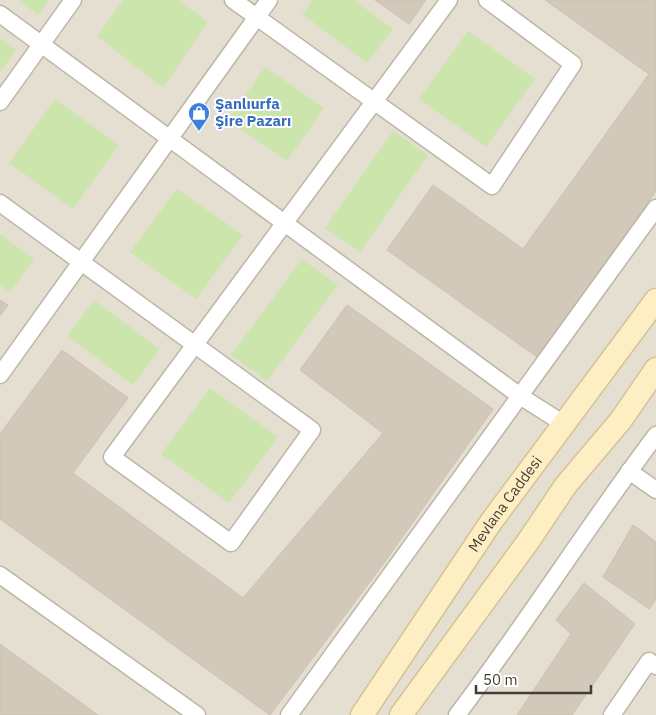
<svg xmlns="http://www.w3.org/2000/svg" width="656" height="715" font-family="'IBM Plex Sans',sans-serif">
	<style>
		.residential { fill: #e5dfd2 }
		.green { fill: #cce5ad }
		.building { fill: #d3c9ba; stroke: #cdc1ad }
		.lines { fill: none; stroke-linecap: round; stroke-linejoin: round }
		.minor-casing { stroke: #bdb5a7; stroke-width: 19 }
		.secondary-casing { stroke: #d4c397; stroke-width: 25 }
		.minor { stroke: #fff; stroke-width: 16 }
		.secondary { stroke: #fdefc3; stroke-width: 22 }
		.labels { text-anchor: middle; stroke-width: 4; stroke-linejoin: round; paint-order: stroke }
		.shop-label { font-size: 15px; font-weight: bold; fill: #366cbe; stroke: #fff; text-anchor: start }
		.street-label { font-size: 15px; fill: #433e34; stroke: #fff }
	</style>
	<rect width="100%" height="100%" fill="#f2eee4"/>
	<path class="residential" d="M0,0H656V715H0Z"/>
	<path class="green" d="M18,0H49L38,15Z
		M123,0H178L208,22L163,88L97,36Z
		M313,0H354L393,29L367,63L302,14Z
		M468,31L535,79L486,147L419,99Z
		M0,38L16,50L0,72Z
		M265,67L324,108L287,161L228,120Z
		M55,99L119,145L73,209L9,163Z
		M393,131L428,155L360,252L325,228Z
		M177,189L243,235L196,299L130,252Z
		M0,234L34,259L10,292L0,285Z
		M302,259L338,285L267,381L231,355Z
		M94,300L160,349L133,385L67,336Z
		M210,388L278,437L229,503L161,454Z"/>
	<path class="building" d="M375,0H426L409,24Z
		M545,0H656V191L537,357L387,250L433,185L523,249L649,74Z
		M0,300L8,305L0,316Z
		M347,305L493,409L384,563L270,715L0,519V434L62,350L128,398L73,473L243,598L383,433L300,370Z
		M633,525L656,542V599L649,609L603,577Z
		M584,583L635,624L572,715H517L571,634L556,620Z
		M0,644L98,715H0Z"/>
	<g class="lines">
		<g class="minor-casing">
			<path id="minor" d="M233,0L492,186L573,64L487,0
				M0,14L520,396L564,424
				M0,102L73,0
				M0,203L312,430L231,543L112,457L449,0
				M0,375L269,0
				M629,471L656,490
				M0,575L197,715
				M289,715L656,208
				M457,715C526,624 587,527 656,435
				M612,715L649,661L656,666"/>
		</g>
		<g class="secondary-casing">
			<g id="secondary">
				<path id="s1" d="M362,715L491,522L656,300"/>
				<path d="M401,715L527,543L566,485L621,420L656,369"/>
			</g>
		</g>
		<use href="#minor" class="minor"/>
		<use href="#secondary" class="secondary"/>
	</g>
	<defs>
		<g id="shop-pin" transform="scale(1.125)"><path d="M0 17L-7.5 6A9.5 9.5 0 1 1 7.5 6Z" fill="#3f7fe0" stroke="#fff"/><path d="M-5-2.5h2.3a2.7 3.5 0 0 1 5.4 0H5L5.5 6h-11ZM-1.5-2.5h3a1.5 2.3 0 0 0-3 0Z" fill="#fff"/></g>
	</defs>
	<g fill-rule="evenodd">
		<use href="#shop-pin" x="199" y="113"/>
	</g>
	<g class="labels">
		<g class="shop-label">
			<text x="215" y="109">Şanlıurfa<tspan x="215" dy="17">Şire Pazarı</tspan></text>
		</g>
		<g class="street-label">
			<text dy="5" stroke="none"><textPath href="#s1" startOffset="255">Mevlana Caddesi</textPath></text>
		</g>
	</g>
	<path d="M476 685v8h115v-8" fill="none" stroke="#433e34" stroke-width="2.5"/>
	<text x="483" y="685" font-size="15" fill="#433e34" stroke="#ffffff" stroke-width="4" paint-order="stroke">50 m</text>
</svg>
